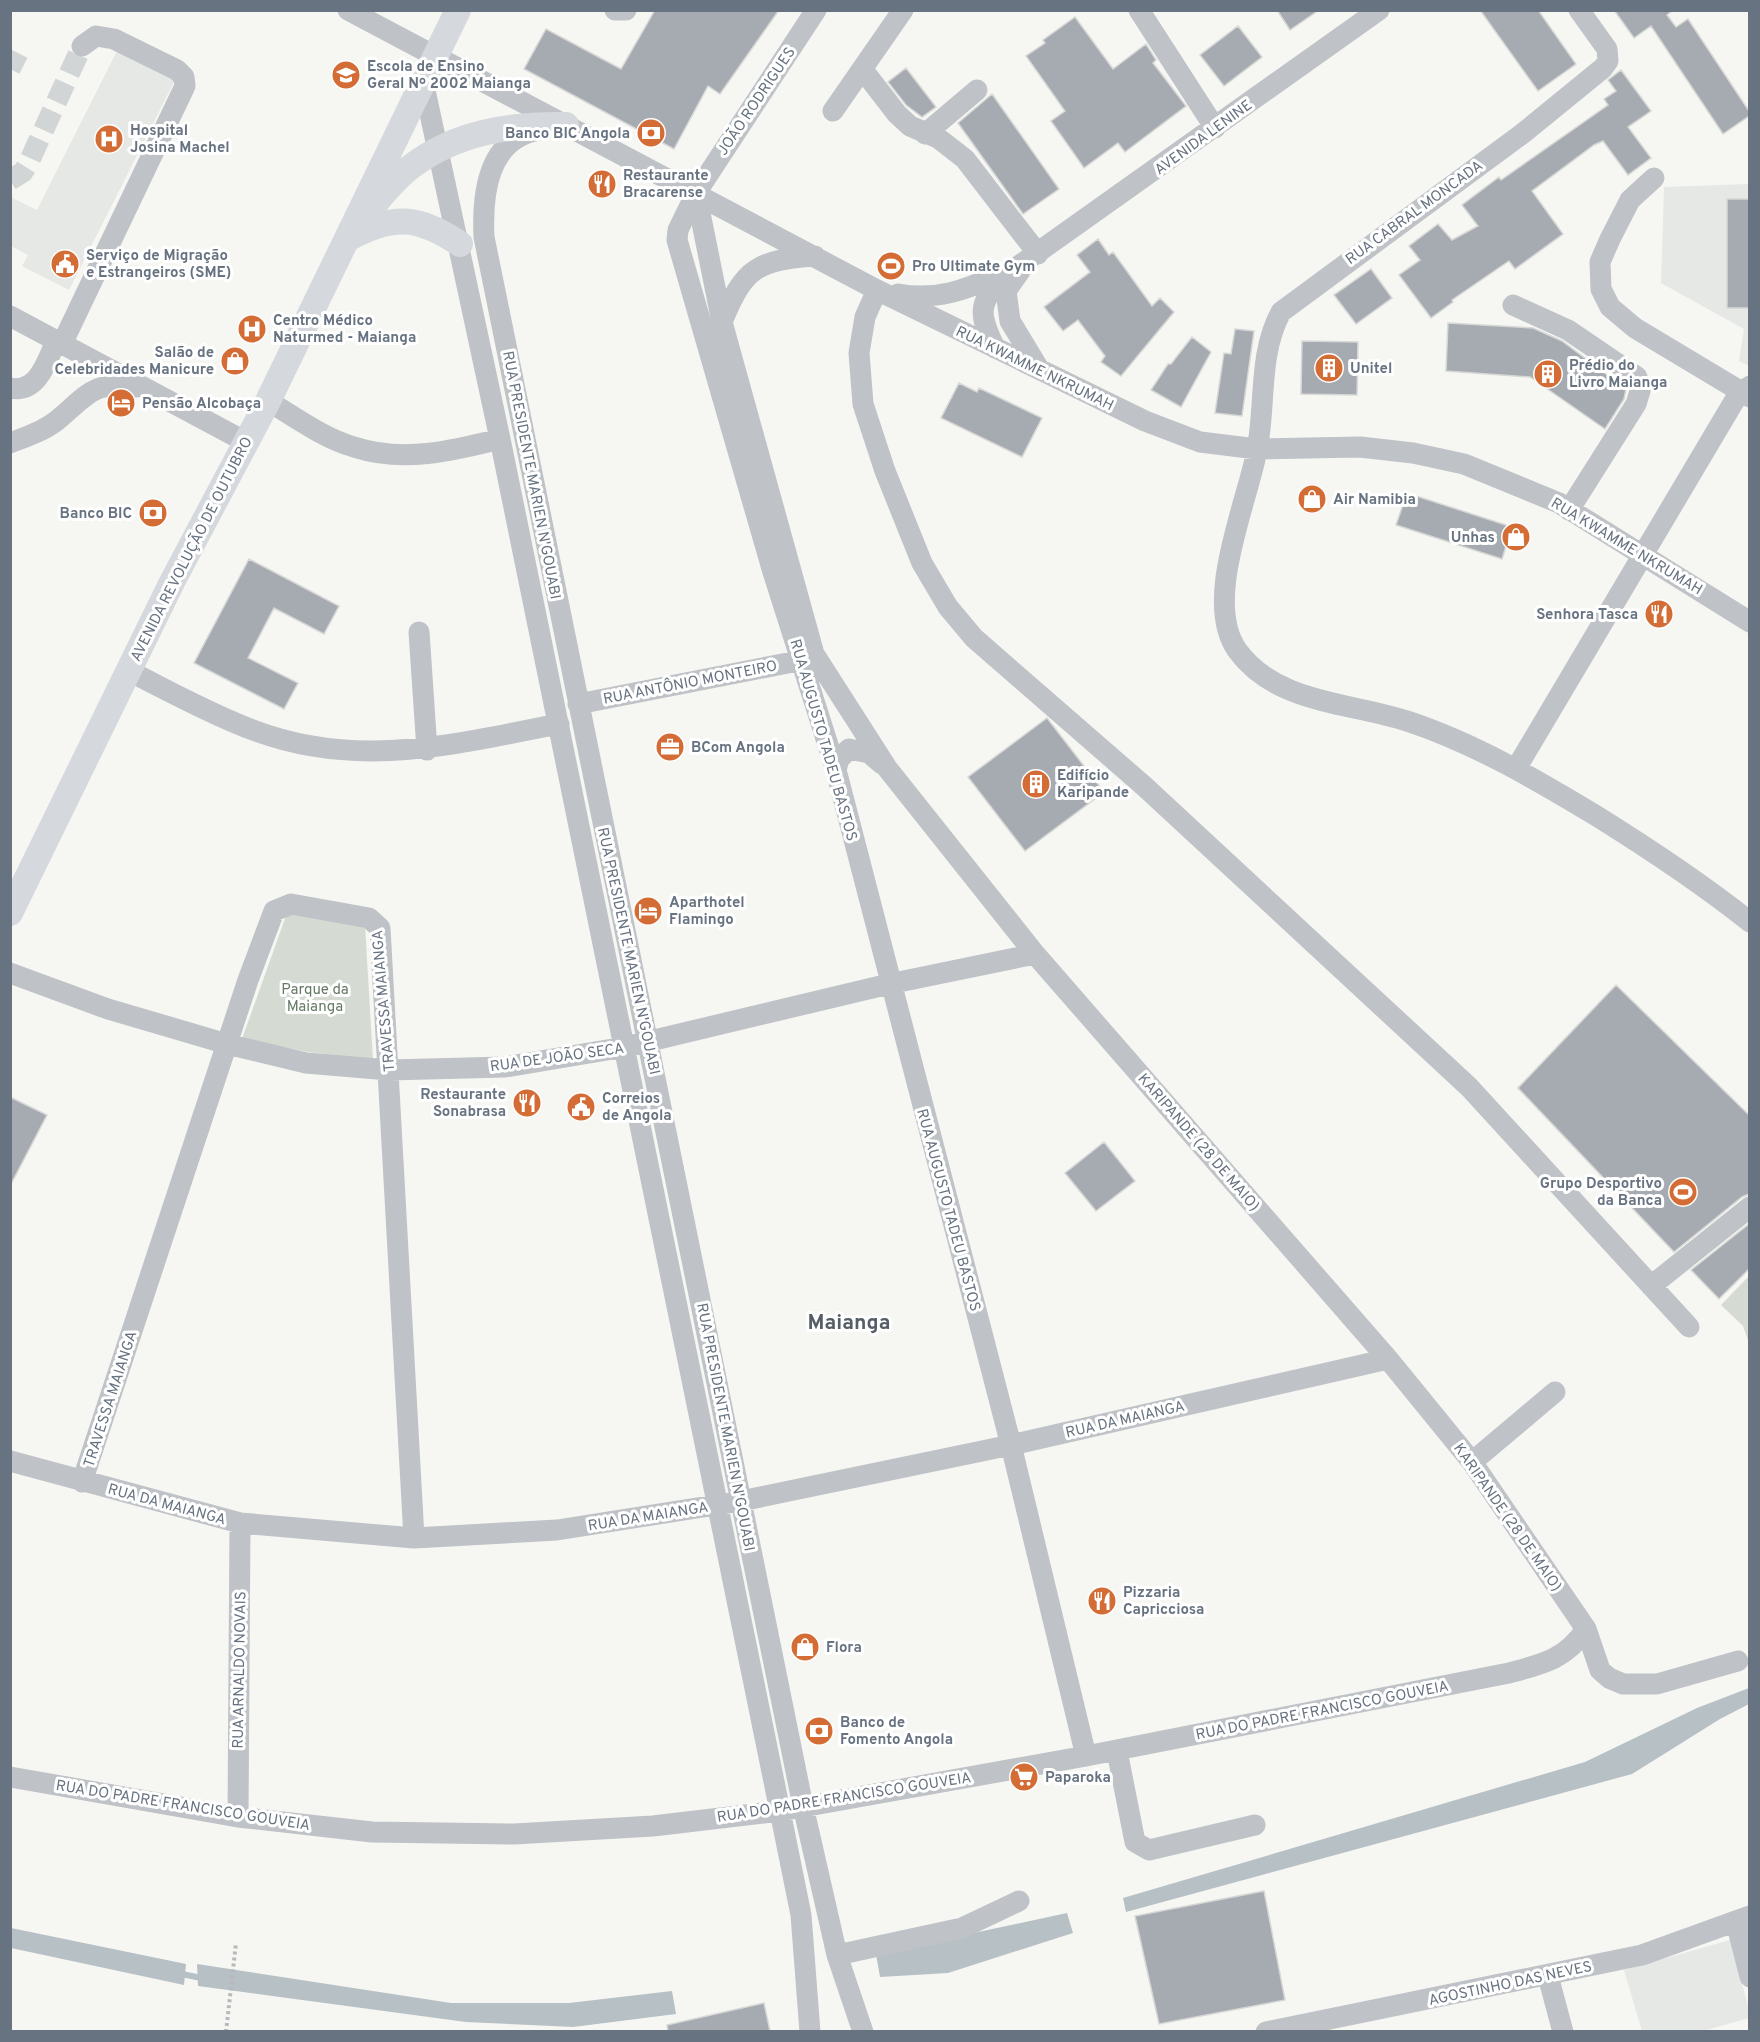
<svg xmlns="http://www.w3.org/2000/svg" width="1760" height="2042" font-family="Overpass,sans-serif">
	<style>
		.built { fill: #e6e8e6 }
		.green { fill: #d5dad3 }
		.water { fill: #b7c0c5 }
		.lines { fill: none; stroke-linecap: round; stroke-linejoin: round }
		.stream { stroke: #b7c0c5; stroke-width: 6 }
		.building { fill: #a5abb1; stroke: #d7d7d6; stroke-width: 1.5 }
		.minor-tunnel { stroke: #d2d5d6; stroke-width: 21; stroke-dasharray: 21 10; stroke-linecap: butt }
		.path { stroke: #b7b9bc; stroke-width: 4; stroke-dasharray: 3 3; stroke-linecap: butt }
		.minor { stroke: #bfc2c6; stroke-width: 21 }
		.major { stroke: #d5d8dc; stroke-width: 26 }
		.labels { text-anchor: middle; stroke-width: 6; stroke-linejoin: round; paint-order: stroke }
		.poi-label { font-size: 15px; font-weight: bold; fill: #687381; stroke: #fff; text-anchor: start }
		.street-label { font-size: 15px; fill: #687381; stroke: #fff }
		.park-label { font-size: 15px; fill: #677966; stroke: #fff }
		.district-label { font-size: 21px; font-weight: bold; fill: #555d67; stroke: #fff }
	</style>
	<rect width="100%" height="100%" fill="#f6f6f3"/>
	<path class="built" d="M117,51L175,80L69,290L22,266L28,255L11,246L10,197L37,210Z
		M1749,184V366L1739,361L1744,329L1661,283L1664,187Z
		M1730,1940L1749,2009V2018L1703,2031H1642L1624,1970Z"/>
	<path class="green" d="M287,913L365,926L373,1060L308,1052L242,1039Z
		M1749,1276V1343L1743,1326L1721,1305Z"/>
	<path class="water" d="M1749,1688V1704L1720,1719L1632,1774L1126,1912L1123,1898L1585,1762L1697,1708Z
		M1067,1913L1073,1933L948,1973L880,1977L876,1954Z
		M11,1928L186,1964L184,1985L11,1948Z
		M197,1964L451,2003H569L672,1991L676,2014L573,2027L466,2022L198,1986Z"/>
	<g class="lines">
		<path class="stream" d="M177,1973L206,1979"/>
	</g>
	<path class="building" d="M655,10H779L720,94L708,86L674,149L524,69L546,29L621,69Z
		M1277,10H1319L1290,30Z
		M1480,10H1538L1576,64L1538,91Z
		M1614,10H1673L1667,15L1676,27L1688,19L1749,111V116L1723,134L1651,26L1634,38Z
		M1075,17L1113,69L1146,44L1156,60L1153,63L1186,106L1125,152L1118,143L1084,168L1051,121L1065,111L1026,56L1045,43L1043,40Z
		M1238,26L1262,57L1224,86L1200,55Z
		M906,68L936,107L922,117L906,105L888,82Z
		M1621,70L1651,111L1628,127L1651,158L1628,175L1603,141L1594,145L1532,191L1563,234L1515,269L1509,261L1452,300L1453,302L1431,318L1399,275L1420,260L1409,246L1438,224L1452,240L1478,226L1462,205L1499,177L1501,180L1608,105L1604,99L1616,91L1608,80Z
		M992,94L1059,189L1023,214L958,123Z
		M1727,199H1749V308H1727Z
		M1098,239L1109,255L1113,252L1152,306L1160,298L1174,312L1121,376L1101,362L1105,356L1078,320L1063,331L1044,307L1090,272L1077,255Z
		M1371,269L1392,298L1356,324L1334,295Z
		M1448,323L1533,328L1562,341L1626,389L1624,399L1605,429L1530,377L1446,371Z
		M1235,329L1254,331L1242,416L1215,413L1224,353L1231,354Z
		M1192,337L1211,352L1181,407L1151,390L1168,364H1171Z
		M1302,341L1358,342L1357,395L1301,394Z
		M959,383L977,392L979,388L1042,418L1022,457L941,418Z
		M1407,493L1512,527L1502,559L1396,525Z
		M249,559L339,606L324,634L274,608L248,658L298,683L284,709L194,663Z
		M1047,718L1104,792L1025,851L968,777Z
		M1616,985L1749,1115V1194L1742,1197L1674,1252L1518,1088Z
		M10,1097L47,1115L10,1186Z
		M1104,1142L1135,1181L1096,1211L1065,1173Z
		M1749,1224V1269L1719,1299L1691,1270Z
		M1264,1891L1285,2000L1159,2024L1135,1916Z
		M764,2003L770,2031H668L667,2025Z"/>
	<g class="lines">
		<path class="minor-tunnel" d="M10,69L18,53
			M10,180L23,172L28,164L82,46"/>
		<path class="path" d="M226,2032L236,1943"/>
		<path class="minor" d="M348,10L877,290L1145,421L1200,442L1257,449L1360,447L1413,453L1464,464L1559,503L1750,622
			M615,10H626
			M816,10L696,193L678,230L677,240L773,572L836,770L1011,1445L1086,1756
			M1139,10L1215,128
			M1579,10L1607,49L1608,61L1603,68L1522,134L1281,312C1258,354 1266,405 1257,450C1247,504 1203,601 1237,650C1276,704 1349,702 1407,721C1474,743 1535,779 1595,815C1648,848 1701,883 1750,922
			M863,70L897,114L910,126L938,138L965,159L1038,254
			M423,81L500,439L780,1811L801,1915L810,2032
			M833,111L903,10
			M539,130C487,139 482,195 484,237L803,1806L837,1955L863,2032
			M925,134L977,90
			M1654,178L1630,200L1610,239L1600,262L1601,289L1610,307L1635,328L1750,397
			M696,193L722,322L814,654L887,768L1035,954L1388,1359L1472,1462L1586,1629L1600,1670L1609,1678L1623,1684H1657L1738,1661
			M1020,271L1006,291L1010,321L1039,369
			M877,290L865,317L859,353L863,404L885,471L922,563L948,607L974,638L1144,786L1469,1087L1689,1327
			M898,294C936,301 966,290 1000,274
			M1513,305L1568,330L1637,377L1640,391L1636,404L1569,510
			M10,316L246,442
			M722,322C744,268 757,260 815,256
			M62,344L185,86L184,77L177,70L114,39L96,36L82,46
			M995,348C979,315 977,304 1003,277L1379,10
			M10,388C38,394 47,361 56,341
			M268,401C295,417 323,438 354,447C403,463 452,451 500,439
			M10,443C28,436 47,430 61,417C89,393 95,381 136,387
			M419,632L427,750
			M129,671C169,691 210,714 253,730C358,770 454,744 559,724
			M578,704L803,660
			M1517,767L1739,393L1750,386
			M836,770L839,759L849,749L869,753L882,764
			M10,973L108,1009L227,1044L306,1063L389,1070L505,1067L625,1047L889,984L1035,954
			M1651,1286L1750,1207
			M10,1461L240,1523L414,1538L557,1530L741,1501L1011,1445L1388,1359
			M1472,1462L1555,1392
			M82,1482L248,980L274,911L291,904L369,918L380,928L414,1538
			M1117,1751L1135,1842L1149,1850L1255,1825
			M10,1777L238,1817L372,1832L514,1834L653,1826L780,1811L1086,1756L1509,1673C1543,1664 1566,1659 1586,1629
			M238,1817L240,1523
			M1736,1922L1750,1977
			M837,1955L962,1928L1019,1901
			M1548,1976L1563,2032
			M1266,2032L1642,1955L1750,1916"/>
		<path class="major" d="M367,213C381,197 395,178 412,166C457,132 511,124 566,125
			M349,238C393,214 419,216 460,244
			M10,913L172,582L268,401L458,10"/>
	</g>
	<defs>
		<g id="school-disc" transform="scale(1.5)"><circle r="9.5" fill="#d46d35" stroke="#fff"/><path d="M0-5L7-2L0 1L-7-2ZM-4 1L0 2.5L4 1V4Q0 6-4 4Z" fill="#fff"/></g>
		<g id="bank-disc" transform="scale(1.5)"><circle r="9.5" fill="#d46d35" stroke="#fff"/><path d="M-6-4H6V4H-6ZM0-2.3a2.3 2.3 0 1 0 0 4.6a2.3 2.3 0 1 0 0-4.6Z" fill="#fff"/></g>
		<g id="hospital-disc" transform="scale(1.5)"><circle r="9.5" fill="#d46d35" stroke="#fff"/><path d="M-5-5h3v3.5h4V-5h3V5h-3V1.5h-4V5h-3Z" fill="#fff"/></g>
		<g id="restaurant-disc" transform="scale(1.5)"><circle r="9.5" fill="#d46d35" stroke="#fff"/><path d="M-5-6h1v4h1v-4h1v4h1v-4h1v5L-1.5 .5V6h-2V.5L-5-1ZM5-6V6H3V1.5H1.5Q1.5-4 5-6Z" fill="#fff"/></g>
		<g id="civic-disc" transform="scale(1.5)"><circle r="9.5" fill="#d46d35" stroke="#fff"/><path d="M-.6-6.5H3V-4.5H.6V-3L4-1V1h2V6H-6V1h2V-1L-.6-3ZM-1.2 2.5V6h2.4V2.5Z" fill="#fff"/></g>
		<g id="stadium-disc" transform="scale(1.5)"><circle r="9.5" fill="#d46d35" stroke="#fff"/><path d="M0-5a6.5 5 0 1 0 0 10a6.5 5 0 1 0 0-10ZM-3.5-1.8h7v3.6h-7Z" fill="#fff"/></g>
		<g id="shop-disc" transform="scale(1.5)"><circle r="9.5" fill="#d46d35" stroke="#fff"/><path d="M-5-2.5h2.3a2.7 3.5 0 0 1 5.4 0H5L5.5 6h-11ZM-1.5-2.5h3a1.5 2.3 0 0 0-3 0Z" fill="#fff"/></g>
		<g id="building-disc" transform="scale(1.5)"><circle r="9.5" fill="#d46d35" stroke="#fff"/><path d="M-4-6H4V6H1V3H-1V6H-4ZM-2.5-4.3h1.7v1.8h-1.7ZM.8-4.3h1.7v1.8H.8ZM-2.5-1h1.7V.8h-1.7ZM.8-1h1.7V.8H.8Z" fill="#fff"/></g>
		<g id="hotel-disc" transform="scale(1.5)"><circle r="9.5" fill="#d46d35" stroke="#fff"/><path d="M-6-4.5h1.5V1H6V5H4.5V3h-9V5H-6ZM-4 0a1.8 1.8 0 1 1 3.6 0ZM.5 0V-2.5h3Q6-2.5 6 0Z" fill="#fff"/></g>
		<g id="office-disc" transform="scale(1.5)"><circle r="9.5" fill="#d46d35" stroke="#fff"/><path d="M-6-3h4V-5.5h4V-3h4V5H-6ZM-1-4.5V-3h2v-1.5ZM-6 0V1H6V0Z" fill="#fff"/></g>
		<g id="supermarket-disc" transform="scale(1.5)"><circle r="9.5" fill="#d46d35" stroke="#fff"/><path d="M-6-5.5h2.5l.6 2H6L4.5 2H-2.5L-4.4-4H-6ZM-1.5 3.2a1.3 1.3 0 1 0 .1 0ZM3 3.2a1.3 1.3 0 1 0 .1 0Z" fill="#fff"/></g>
	</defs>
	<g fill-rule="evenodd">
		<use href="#school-disc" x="346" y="75"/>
		<use href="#bank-disc" x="651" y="133"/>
		<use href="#hospital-disc" x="109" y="139"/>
		<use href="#restaurant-disc" x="602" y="184"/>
		<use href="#civic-disc" x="65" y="264"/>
		<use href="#stadium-disc" x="891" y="266"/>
		<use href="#hospital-disc" x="252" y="329"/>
		<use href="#shop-disc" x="235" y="361"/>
		<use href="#building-disc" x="1329" y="368"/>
		<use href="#building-disc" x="1548" y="374"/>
		<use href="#hotel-disc" x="121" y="403"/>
		<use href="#shop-disc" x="1312" y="499"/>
		<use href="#bank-disc" x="153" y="513"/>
		<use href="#shop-disc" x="1516" y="537"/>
		<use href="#restaurant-disc" x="1659" y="614"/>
		<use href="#office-disc" x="670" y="747"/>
		<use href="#building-disc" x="1036" y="784"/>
		<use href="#hotel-disc" x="648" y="911"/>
		<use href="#restaurant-disc" x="527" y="1103"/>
		<use href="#civic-disc" x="581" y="1107"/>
		<use href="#stadium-disc" x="1683" y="1192"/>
		<use href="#restaurant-disc" x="1102" y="1601"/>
		<use href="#shop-disc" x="805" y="1647"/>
		<use href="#bank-disc" x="819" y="1731"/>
		<use href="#supermarket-disc" x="1024" y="1777"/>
	</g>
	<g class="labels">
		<g class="poi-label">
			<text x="367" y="71">Escola de Ensino<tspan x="367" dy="17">Geral Nº 2002 Maianga</tspan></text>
			<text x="130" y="135">Hospital<tspan x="130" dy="17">Josina Machel</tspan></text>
			<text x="630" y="138" text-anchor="end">Banco BIC Angola</text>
			<text x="623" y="180">Restaurante<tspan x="623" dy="17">Bracarense</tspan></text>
			<text x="86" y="260">Serviço de Migração<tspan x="86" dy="17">e Estrangeiros (SME)</tspan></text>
			<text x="912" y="271">Pro Ultimate Gym</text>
			<text x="273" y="325">Centro Médico<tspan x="273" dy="17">Naturmed - Maianga</tspan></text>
			<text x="214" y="357" text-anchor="end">Salão de<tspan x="214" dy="17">Celebridades Manicure</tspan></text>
			<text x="1569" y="370">Prédio do<tspan x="1569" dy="17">Livro Maianga</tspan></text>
			<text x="1350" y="373">Unitel</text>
			<text x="142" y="408">Pensão Alcobaça</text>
			<text x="1333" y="504">Air Namibia</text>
			<text x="132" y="518" text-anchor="end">Banco BIC</text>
			<text x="1495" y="542" text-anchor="end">Unhas</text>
			<text x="1638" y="619" text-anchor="end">Senhora Tasca</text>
			<text x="691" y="752">BCom Angola</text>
			<text x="1057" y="780">Edifício<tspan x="1057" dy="17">Karipande</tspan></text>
			<text x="669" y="907">Aparthotel<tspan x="669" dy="17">Flamingo</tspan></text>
			<text x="506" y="1099" text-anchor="end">Restaurante<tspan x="506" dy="17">Sonabrasa</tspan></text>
			<text x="602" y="1103">Correios<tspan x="602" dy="17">de Angola</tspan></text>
			<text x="1662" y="1188" text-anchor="end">Grupo Desportivo<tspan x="1662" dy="17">da Banca</tspan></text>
			<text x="1123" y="1597">Pizzaria<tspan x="1123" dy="17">Capricciosa</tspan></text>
			<text x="826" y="1652">Flora</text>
			<text x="840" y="1727">Banco de<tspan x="840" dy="17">Fomento Angola</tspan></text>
			<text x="1045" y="1782">Paparoka</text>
		</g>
		<g class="street-label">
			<text transform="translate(756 101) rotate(-56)" y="5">JOÃO RODRIGUES</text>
			<text transform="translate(1203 137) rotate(-36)" y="5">AVENIDA LENINE</text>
			<text transform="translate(1414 212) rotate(-36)" y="5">RUA CABRAL MONCADA</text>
			<text transform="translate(1035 368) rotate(26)" y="5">RUA KWAMME NKRUMAH</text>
			<text transform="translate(532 475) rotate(79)" y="5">RUA PRESIDENTE MARIEN N'GOUABI</text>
			<text transform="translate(1627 546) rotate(31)" y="5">RUA KWAMME NKRUMAH</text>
			<text transform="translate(191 549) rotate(-63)" y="5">AVENIDA REVOLUÇÃO DE OUTUBRO</text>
			<text transform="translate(690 682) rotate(-11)" y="5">RUA ANTÔNIO MONTEIRO</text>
			<text transform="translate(824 740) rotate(74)" y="5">RUA AUGUSTO TADEU BASTOS</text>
			<text transform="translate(629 951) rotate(78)" y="5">RUA PRESIDENTE MARIEN N'GOUABI</text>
			<text transform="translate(383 1001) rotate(-95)" y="5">TRAVESSA MAIANGA</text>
			<text transform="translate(557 1057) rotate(-8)" y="5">RUA DE JOÃO SECA</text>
			<text transform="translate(1199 1142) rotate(49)" y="5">KARIPANDE (28 DE MAIO)</text>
			<text transform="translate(949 1210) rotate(75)" y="5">RUA AUGUSTO TADEU BASTOS</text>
			<text transform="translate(110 1399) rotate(-72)" y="5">TRAVESSA MAIANGA</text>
			<text transform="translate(1125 1419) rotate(-13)" y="5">RUA DA MAIANGA</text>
			<text transform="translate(726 1427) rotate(79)" y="5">RUA PRESIDENTE MARIEN N'GOUABI</text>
			<text transform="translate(167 1504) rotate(15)" y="5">RUA DA MAIANGA</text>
			<text transform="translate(648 1516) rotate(-9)" y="5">RUA DA MAIANGA</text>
			<text transform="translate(1508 1517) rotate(55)" y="5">KARIPANDE (28 DE MAIO)</text>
			<text transform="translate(239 1670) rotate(-89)" y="5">RUA ARNALDO NOVAIS</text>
			<text transform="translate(1322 1710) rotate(-11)" y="5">RUA DO PADRE FRANCISCO GOUVEIA</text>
			<text transform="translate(844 1797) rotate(-9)" y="5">RUA DO PADRE FRANCISCO GOUVEIA</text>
			<text transform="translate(183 1805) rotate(9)" y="5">RUA DO PADRE FRANCISCO GOUVEIA</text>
			<text transform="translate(1510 1983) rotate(-12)" y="5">AGOSTINHO DAS NEVES</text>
		</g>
		<g class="park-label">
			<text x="315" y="994">Parque da<tspan x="315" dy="17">Maianga</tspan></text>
		</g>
		<g class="district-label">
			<text x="849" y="1329">Maianga</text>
		</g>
	</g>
	<rect width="1760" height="2042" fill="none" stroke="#687381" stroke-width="24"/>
</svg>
